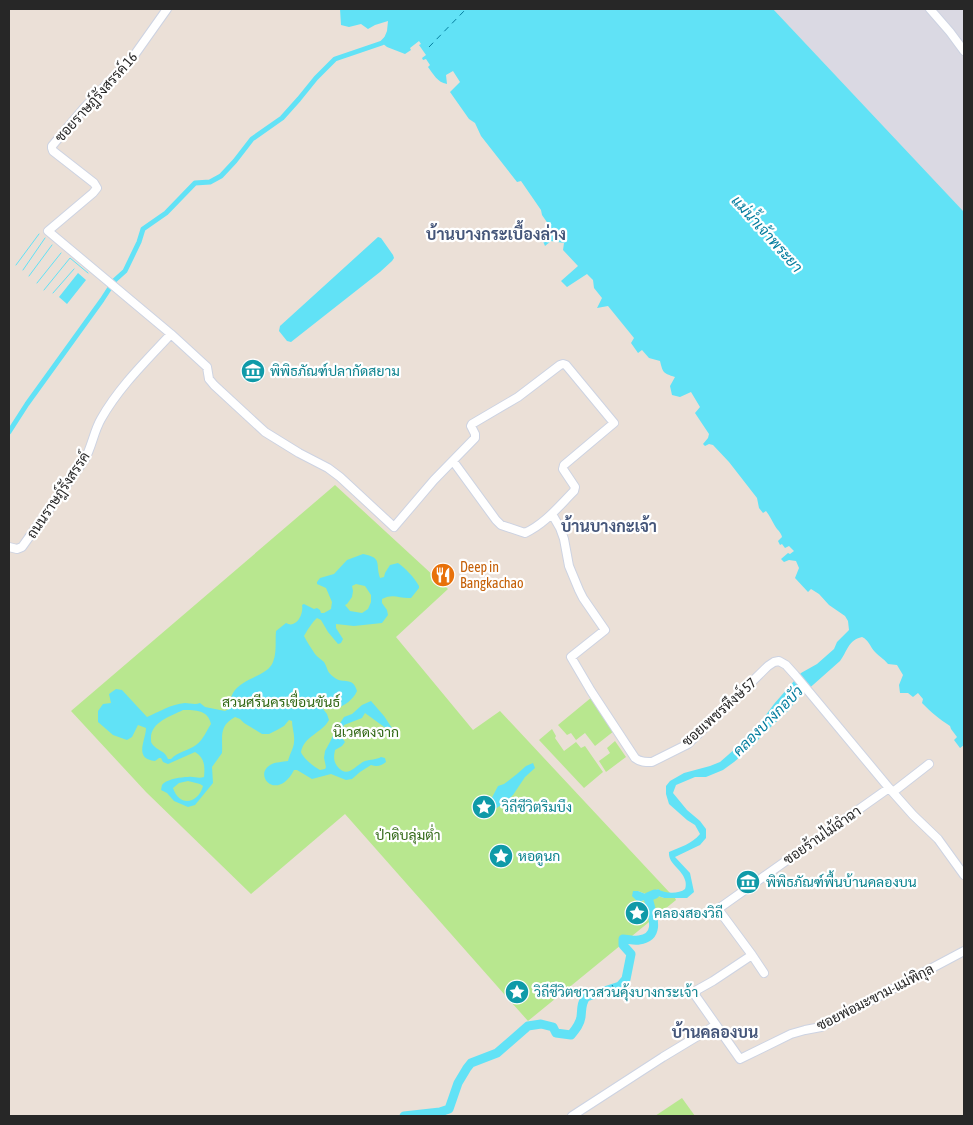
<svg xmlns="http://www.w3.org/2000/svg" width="973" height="1125" font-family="'Asap Condensed',Sarabun,sans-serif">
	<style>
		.industrial { fill: #dad9e3 }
		.green { fill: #b8e78f }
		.water { fill: #61e2f6; fill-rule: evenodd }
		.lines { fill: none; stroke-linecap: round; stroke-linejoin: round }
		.stream { stroke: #61e2f6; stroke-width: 1 }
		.canal { stroke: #61e2f6; stroke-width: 5 }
		.river { stroke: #61e2f6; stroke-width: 9 }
		.ferry { stroke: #047d9e; stroke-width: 1; stroke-dasharray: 6 5; stroke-linecap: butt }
		.minor-casing { stroke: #cdd3e2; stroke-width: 10 }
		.minor { stroke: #fff; stroke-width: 8 }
		.labels { text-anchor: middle; stroke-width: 4.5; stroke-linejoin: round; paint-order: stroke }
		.street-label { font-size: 14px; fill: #272727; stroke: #fff }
		.culture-label { font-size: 14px; fill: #0d838f; stroke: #fff; text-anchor: start }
		.food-label { font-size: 14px; fill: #c56008; stroke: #fff; text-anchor: start }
		.park-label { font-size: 14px; fill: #306714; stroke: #fff }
		.water-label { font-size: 15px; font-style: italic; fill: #047d9e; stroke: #fff }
		.quarter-label { font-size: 16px; font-weight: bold; fill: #45567a; stroke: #fff }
	</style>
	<rect width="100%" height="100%" fill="#ebe0d7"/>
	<path class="industrial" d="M773,9H964V212Z"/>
	<path class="green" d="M335,485L448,589L396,637L473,730L500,711L670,893H663L658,889L648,895L638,891L633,896L638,902L658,896L664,898H675L676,900L528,1021L345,814L251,894L146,792L71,711Z
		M592,697L614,731L595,746L585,733L576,740L571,733L567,735L558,725Z
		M552,729L556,736L555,738L564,751L576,742L581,748L585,746L603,772L584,788L539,740Z
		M615,741L626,757L606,772L599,761L610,753L607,748Z
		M682,1098L695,1116H655Z"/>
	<path class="water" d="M340,9H773L964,212V745L960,748L954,740L957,737L951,729L950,726C939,719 931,712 922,703L923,699L918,693L913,697L908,693H900L899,685L903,675L897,665L888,664C883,658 880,657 875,652C870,647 869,640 862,637C848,640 847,652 840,661L796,700L790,709L762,735L754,745L734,762L723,770L706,777H695L676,785L673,793L687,810L700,821L706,829V838L700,845L675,857L690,873L694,892L687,898H664L658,896L638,902L632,896L633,891H638L648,895L658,889C665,894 679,894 685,889C686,887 686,882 685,880C682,869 668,864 669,852C680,847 692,844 700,834L695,825L687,820L669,804L666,794V786L670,781L684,773L710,766L720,762L752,734L774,704L801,673L817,664L834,649L837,642L849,630L848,621L845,616L829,605L819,594L811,589L808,592L795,578L799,568L796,561L789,560L784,562L781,559L788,553L790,554L794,551L789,546L785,548L782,544L780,545L778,541L782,537C781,532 778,531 775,526C772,521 770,516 766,511L763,513L759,508L757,498L729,462L713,445L709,444L705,446L703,444L708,438L709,434L695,413L700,407L691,392L680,397L672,395L670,386L675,377C663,373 663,373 660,361L649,358L642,350L638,353L631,343L634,338L608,306L597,308L602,298L594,288L593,280L587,274L567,287L561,281L578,266L563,250L564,243L551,241L545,246L542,239L553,231L542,215L541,210L521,181L517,182L481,136L475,123L469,119L450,92L460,82L453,71L446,75L447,84C437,82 434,75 428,67L430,65L426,59L423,60L422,58L426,55L419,45L421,44L419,41L410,48L411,50L405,54L387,47L382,43L387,31L388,21L375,25L368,29L361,24L349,27L341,25Z
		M378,237L381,238L393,255L394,258L392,261L380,272L291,342L287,341L279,331L280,326Z
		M78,273L86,280L67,304L59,297Z
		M363,554C383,558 375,563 380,578L384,577L385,573L390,565L398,563C406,569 414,577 419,586V588L411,598C399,599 394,593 382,599V603L387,610L388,615L382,623L354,626L336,624V628L343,639L341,643L338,644L328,632L321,620L317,618C313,621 306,632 304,636C307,642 311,648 315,654C317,657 321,659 324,662C328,668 326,672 335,678C343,684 353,676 357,691C353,700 345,705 336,709L330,708L326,705H324L323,709L327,714L329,720C322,733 304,736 301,752C303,758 314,767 320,770L325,769L326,767L324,758L325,751L330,742L335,731L344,717L352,714L362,705L371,701L384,716L398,737L365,713L362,718L344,725L340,735L345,742L342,746L335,750C334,756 333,760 337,766C348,780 355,765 365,761C371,759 376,760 381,757L385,758L386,762C381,766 377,767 371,765L360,772L352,779L346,780L331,774L312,779L297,770H294C277,803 251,774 272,764C276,762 282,762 288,761C289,756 294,747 294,742C295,735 292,728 292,721L289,720L284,726L277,730L269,734H262L244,723L240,719L235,717C218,726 223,738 222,753L212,767L213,783L195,805L188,807L174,801L167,793L161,790C162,787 161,785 164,783C169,779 181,777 188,777C194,776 198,779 204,777C205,767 205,758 195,752L168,764L163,762L161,758H159L155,761C133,759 146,740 146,728L138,725L132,737L127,740L113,735L98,722V711L103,704L111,703L109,694L116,689L122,690L147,717C159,712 171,704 185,703C190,703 195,705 200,703L205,707L225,711L229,709C230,704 230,698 233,693C242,678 268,676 273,662C277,652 275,641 276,631L286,623C296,629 304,614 302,605L304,604L314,609L317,608L320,610L321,613H324L331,609L332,602L326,588L317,584V582L320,578L334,574L347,560ZM356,584L365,586L371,595V602L368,609L362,613L350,611L345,605L347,604L352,597L353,591L352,586ZM183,710C196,710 208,710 211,724C206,731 204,739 196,745C188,751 179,751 171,759H168C164,750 160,752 154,746C151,743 151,742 151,738C151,722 171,716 183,710ZM188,781L200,784L203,786C198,804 179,807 173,788L179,783Z
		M533,763L535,768L525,777L513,795L506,802L495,809L485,812L486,809L498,786L504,784L517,774L526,766Z"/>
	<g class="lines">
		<path class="stream" d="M16,265L39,234
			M23,270L45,238
			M29,276L52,245
			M37,283L61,253
			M44,290L70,258L88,273
			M53,293L74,269"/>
		<path class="canal" d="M9,432L27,404L102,300L115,280L125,271L139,242L143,229L166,213L195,183L210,182L221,176L235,161L252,139L282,118L299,99L316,78L335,59L382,43L386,39"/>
		<path class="river" d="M404,1116L440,1112L449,1109L458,1083L467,1068L471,1063L497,1053L528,1026L541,1024L553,1027L556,1033L571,1035C576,1029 580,1024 581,1017C582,1009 581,1003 586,997L620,986L626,979L631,954L623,945V939C628,939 634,941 639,940C663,937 651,912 648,897L655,894"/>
		<path class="ferry" d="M429,47L466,9
			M612,985L615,990"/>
		<g class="minor-casing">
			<path id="minor" d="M167,9L133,57L84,108L52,146V148L53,151L94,183L97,188L93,193L48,231L171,334L207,367L209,379L214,385L265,432L299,453L328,468L340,477L394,527L434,480L475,438V434L471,426L472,424L518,397L560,365L563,364L566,365L614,423L564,465L563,469L575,487L574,491C559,506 545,524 525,533L501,525L496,520L453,461
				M930,9L950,32L964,51
				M552,514L560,528L564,539L569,566L579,590L583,598L605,630L571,657L591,691L635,758C640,762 645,762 652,762L688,744L768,666L774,662L779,661L786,665L795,675L889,788L913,815L938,839L964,875
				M9,547L17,549L22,547L85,459C92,446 94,431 101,419C119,387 146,361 171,334
				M889,788L718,909L752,955L713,981L697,990L695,995L740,1059L791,1034L805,1030L821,1027L964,951
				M893,792L929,764
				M752,955L764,973
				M572,1116L663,1057L716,1025"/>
		</g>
		<use href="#minor" class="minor"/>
	</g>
	<defs>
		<g id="museum-disc" transform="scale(1.25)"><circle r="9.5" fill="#0f9aa8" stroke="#fff"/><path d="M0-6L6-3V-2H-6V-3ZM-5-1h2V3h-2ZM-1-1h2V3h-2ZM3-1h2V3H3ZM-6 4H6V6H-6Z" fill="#fff"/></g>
		<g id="restaurant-disc" transform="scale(1.25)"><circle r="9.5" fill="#e8710a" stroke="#fff"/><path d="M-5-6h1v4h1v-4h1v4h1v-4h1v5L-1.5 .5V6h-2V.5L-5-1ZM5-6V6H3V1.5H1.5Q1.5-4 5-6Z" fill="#fff"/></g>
		<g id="sight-disc" transform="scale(1.25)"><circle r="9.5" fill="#0f9aa8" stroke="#fff"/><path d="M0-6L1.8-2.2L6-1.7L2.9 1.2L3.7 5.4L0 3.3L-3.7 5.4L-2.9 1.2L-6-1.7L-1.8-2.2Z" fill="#fff"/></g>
	</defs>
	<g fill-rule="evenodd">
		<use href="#museum-disc" x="253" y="371"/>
		<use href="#restaurant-disc" x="443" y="575"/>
		<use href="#sight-disc" x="484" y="807"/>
		<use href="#sight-disc" x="501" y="856"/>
		<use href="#museum-disc" x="748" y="882"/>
		<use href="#sight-disc" x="637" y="913"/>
		<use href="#sight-disc" x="517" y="992"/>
	</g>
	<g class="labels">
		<g class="street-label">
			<text transform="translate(96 97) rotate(-48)" y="5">ซอยราษฎ์รังสรรค์ 16</text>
			<text transform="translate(58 495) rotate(-56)" y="5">ถนนราษฎ์รังสรรค์</text>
			<text transform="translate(719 712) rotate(-42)" y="5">ซอยเพชรหึงษ์ 57</text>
			<text transform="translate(822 835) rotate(-35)" y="5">ซอยร้านไม้ฉำฉา</text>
			<text transform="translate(875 997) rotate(-27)" y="5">ซอยพ่อมะขาม-แม่พิกุล</text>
		</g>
		<g class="culture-label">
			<text x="270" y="376">พิพิธภัณฑ์ปลากัดสยาม</text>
			<text x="502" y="812">วิถีชีวิตริมบึง</text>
			<text x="518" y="861">หอดูนก</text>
			<text x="766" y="887">พิพิธภัณฑ์พื้นบ้านคลองบน</text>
			<text x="654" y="918">คลองสองวิถี</text>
			<text x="534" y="997">วิถีชีวิตชาวสวนคุ้งบางกระเจ้า</text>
		</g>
		<g class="food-label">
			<text x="460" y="572">Deep in<tspan x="460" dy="16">Bangkachao</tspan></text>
		</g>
		<g class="park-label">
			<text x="281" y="707">สวนศรีนครเขื่อนขันธ์</text>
			<text x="366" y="737">นิเวศดงจาก</text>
			<text x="408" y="840">ป่าดิบลุ่มต่ำ</text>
		</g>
		<g class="water-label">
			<text transform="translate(767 234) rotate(48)" y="5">แม่น้ำเจ้าพระยา</text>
			<text transform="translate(768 721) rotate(-45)" y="5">คลองบางกอบัว</text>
		</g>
		<g class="quarter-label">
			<text x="496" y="240">บ้านบางกระเบื้องล่าง</text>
			<text x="609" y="532">บ้านบางกะเจ้า</text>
			<text x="715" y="1038">บ้านคลองบน</text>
		</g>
	</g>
	<rect width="973" height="1125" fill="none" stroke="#272727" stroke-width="20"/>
</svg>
